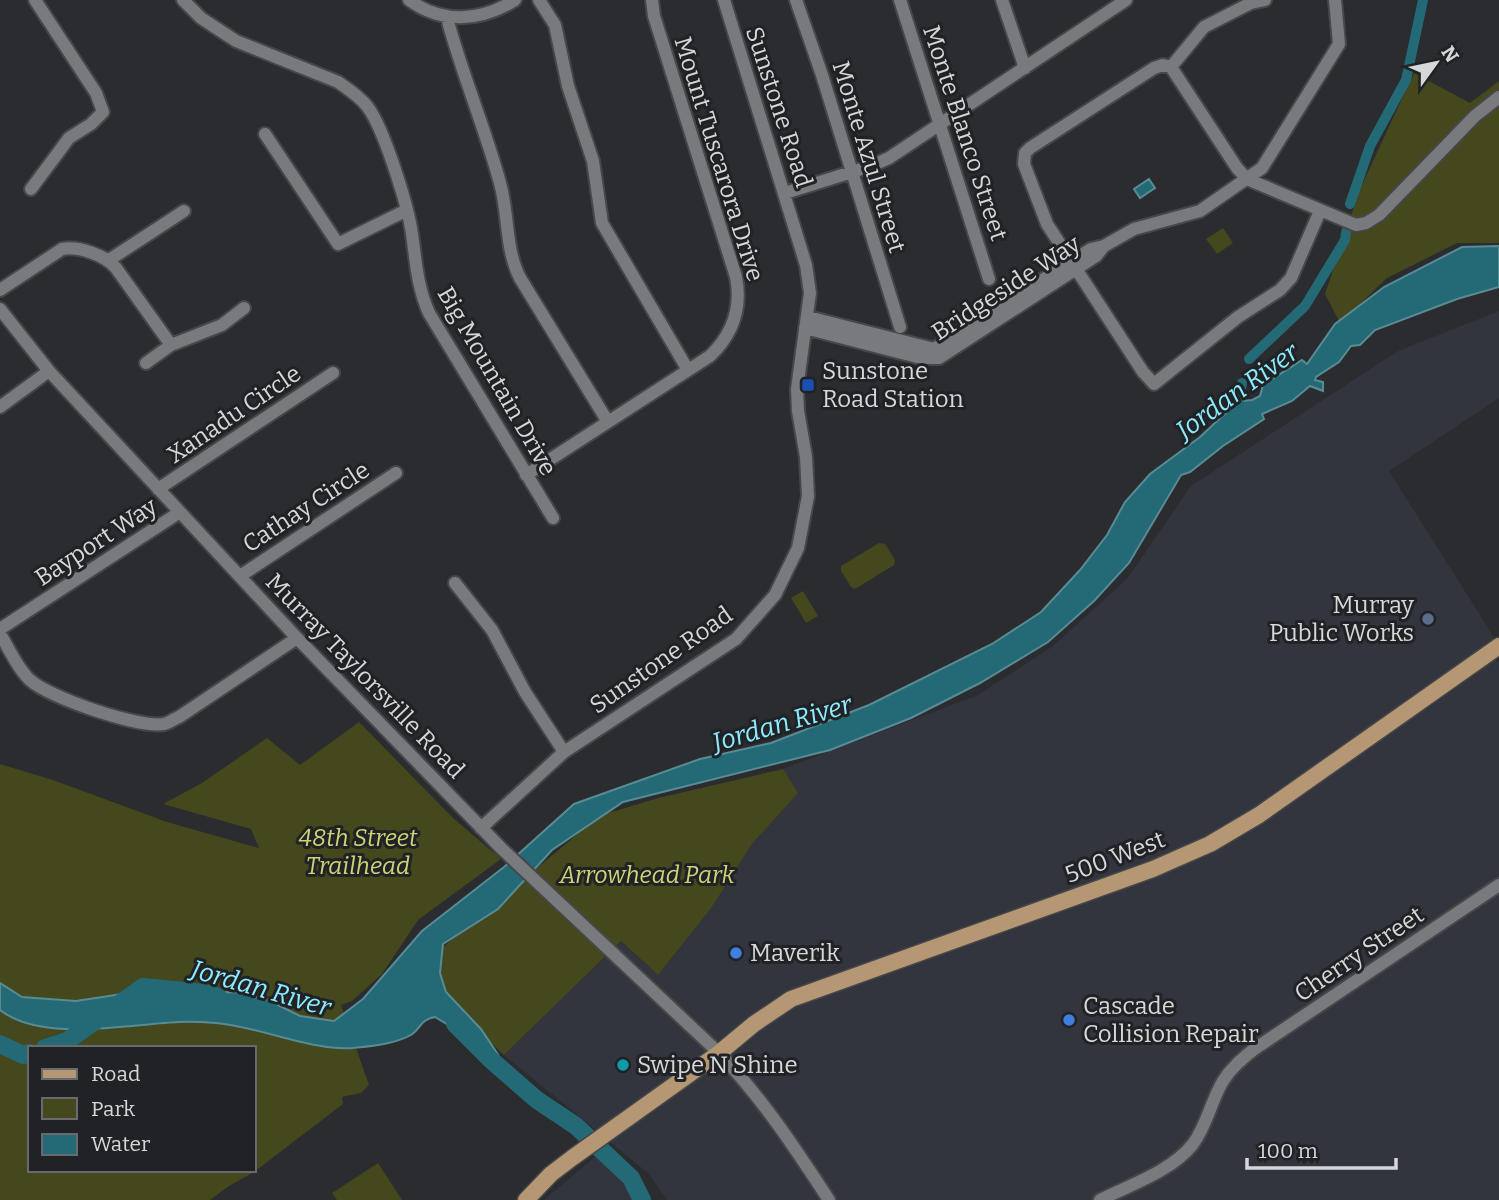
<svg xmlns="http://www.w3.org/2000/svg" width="1499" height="1200" font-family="Bitter,serif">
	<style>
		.built { fill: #32353e }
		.green { fill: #45471c; fill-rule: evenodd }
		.water { fill: #236a76; stroke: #598b94; stroke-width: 2 }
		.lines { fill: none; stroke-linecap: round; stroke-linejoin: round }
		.canal { stroke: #236a76; stroke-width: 10 }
		.river { stroke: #236a76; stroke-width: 18 }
		.minor-casing { stroke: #464749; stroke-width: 16 }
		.major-casing { stroke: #464749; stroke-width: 19 }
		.minor { stroke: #797a7e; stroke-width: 12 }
		.major { stroke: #b59773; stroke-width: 16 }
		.transit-dot { fill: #1a4fb4; stroke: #212225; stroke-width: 2.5 }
		.service-dot { fill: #5c6f8a; stroke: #212225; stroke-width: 2.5 }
		.shop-dot { fill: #3f7fe0; stroke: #212225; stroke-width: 2.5 }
		.culture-dot { fill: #0f9aa8; stroke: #212225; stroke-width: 2.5 }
		.labels { text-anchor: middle; stroke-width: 6; stroke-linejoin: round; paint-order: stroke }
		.street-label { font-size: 24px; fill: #d6d7d9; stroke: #212225 }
		.poi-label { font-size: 24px; fill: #d6d7d9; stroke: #212225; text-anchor: start }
		.park-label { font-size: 24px; font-style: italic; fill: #ced375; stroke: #212225 }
		.water-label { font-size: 26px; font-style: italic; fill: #8becff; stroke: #212225 }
	</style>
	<rect width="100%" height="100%" fill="#2b2c2f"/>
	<path class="built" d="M1499,311V398L1389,471L1492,634L1496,662L1499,661V1200H667L648,1173L504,1055L621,941L658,975L712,907L752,844L797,794L783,769L978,695L1053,646L1127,579L1191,486L1398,351Z
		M596,1156L635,1196L636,1200H544Z"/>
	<path class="green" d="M1414,73L1470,103L1499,81V243H1457L1387,278L1340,323L1325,294L1360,189Z
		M1223,228L1233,243L1217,254L1206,239Z
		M879,543L885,544L895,560L894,565L855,589L851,587L841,571V566Z
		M803,591L818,616L806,623L791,598Z
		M359,722L453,818L501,859L418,920L382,974L352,1001L341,1005L369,1085L361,1093L342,1097L343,1104L254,1172L229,1186L210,1200H0V764L53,780L167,822L259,848L251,829L163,804L202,783L267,738L300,765ZM30,1048H254V1170H30Z
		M783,769L798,793L752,844L712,907L658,975L621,941L504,1055L452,1007L439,981L442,948L599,816L658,798Z
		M378,1163L402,1200H337L332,1193Z"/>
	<path class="water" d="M1149,179L1155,188L1140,198L1134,189Z
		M1499,246V287L1457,299L1375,330L1360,345L1351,346L1339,362L1316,377L1315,380L1323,382V391L1310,386L1292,401L1262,414L1264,419L1223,446L1190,472L1181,475L1129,563L1094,601L1048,642L980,683L911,718L830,750L623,802L552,850L498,909L443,944L440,973L446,992L481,1029L499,1056L435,1017C419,1020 422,1028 411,1035C395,1044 371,1046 353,1048C311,1051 261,1027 216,1023C204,1022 191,1021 179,1022C130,1024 42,1043 0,1010V983L22,997L76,1001L122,994L236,992L266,999L300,1016L334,1021L363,999L422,931L504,867L574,804L700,759L771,743L869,705L992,644L1041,612L1080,570L1107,535L1125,502L1150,474L1200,437L1232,407L1242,401L1252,400L1260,396L1263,385L1302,360L1307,364L1335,324L1384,287L1462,247Z"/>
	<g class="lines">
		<path class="canal" d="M1350,204L1370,146L1406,80L1423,0
			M1249,359L1305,306L1345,240L1346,232
			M1235,417L1242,383"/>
		<path class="river" d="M455,1024L490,1059L537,1100L576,1126L631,1178L642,1200
			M0,1044L23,1055L30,1053
			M45,1048L67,1041L143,987L204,993L218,997"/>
		<g class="minor-casing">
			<path id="minor" d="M183,0L201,18L236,41L338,82C348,89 359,96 367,106C384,128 408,206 412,234C416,262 417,286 429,313L553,518
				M409,0C442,24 480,22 515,0
				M539,0L555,25L568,86L593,161L602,223L688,370
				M796,0L822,75L900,327
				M900,0L989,279
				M1002,0L1025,68
				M1265,0L1251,3L1204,27L1171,67L1163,65L1154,68L1030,148L1025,153L1024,164L1047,224L1143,372L1154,384L1238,317L1280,290L1291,278L1320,211
				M447,18C462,74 485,128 500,183C509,215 505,249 520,278L608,422
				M1171,67L1237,168L1247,179L1356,225L1366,223L1379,215L1475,116L1499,97
				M265,134L338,244L407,210
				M31,189L69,138L91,124L103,112L96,93L35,0
				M785,193L871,166L889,158L1126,0
				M109,260L184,211
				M0,290L62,249C79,246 105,255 116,268L171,345
				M0,309L49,371L297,638L502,849L719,1053C762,1098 795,1148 829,1200
				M808,317L934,349L1091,249L1104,246L1134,229L1200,211L1262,168L1339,44L1335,0
				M805,328L921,358H939L1096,256L1104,246
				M146,363L171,345L222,325L244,308
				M0,407L49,371
				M526,475L710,356C733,334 742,308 736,277L654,16L652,0
				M158,489L333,373
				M240,576L396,473
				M455,583L492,630L525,692L564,752
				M0,629L180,512
				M0,634C9,648 17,668 30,680C50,698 138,728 164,724C169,723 174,719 179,717L297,638
				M481,828L564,752L736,639L775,595L798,548L808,496L806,457L798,411L797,389L810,293L806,265L724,0
				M1100,1200C1130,1185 1172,1171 1193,1144C1207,1125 1211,1101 1223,1081C1231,1068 1242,1059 1253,1050L1499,885"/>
		</g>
		<g class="major-casing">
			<path id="major" d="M526,1200L551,1174L572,1158L719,1053L754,1024L791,999L1153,869L1210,844L1259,815L1499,646"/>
		</g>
		<use href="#minor" class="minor"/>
		<use href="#major" class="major"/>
	</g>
	<rect class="transit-dot" x="801" y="378" width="14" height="14" rx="3.5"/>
	<circle class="service-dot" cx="1428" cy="619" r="7"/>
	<g class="shop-dot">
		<circle cx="736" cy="953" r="7"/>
		<circle cx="1069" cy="1020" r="7"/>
	</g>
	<circle class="culture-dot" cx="623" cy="1065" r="7"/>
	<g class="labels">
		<g class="street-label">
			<text transform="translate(779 107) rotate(72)" y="8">Sunstone Road</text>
			<text transform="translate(965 133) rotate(72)" y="8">Monte Blanco Street</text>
			<text transform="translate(869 157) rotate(73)" y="8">Monte Azul Street</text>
			<text transform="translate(719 159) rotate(73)" y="8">Mount Tuscarora Drive</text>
			<text transform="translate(1006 288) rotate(-33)" y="8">Bridgeside Way</text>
			<text transform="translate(497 381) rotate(60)" y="8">Big Mountain Drive</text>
			<text transform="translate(234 414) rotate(-34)" y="8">Xanadu Circle</text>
			<text transform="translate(306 507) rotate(-33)" y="8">Cathay Circle</text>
			<text transform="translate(96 542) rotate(-33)" y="8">Bayport Way</text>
			<text transform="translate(661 660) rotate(-35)" y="8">Sunstone Road</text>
			<text transform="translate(365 676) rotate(46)" y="8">Murray Taylorsville Road</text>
			<text transform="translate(1115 857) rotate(-21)" y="8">500 West</text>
			<text transform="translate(1359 954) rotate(-34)" y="8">Cherry Street</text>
		</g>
		<g class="poi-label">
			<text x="822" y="379">Sunstone<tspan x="822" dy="28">Road Station</tspan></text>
			<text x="1414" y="613" text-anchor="end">Murray<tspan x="1414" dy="28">Public Works</tspan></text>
			<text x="750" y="961">Maverik</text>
			<text x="1083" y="1014">Cascade<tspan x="1083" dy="28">Collision Repair</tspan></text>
			<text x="637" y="1073">Swipe N Shine</text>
		</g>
		<g class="park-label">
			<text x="358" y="846">48th Street<tspan x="358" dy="28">Trailhead</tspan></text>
			<text x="647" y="883">Arrowhead Park</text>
		</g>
		<g class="water-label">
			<text transform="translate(1237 391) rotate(-36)" y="9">Jordan River</text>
			<text transform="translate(782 723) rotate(-16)" y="9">Jordan River</text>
			<text transform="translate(261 988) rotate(16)" y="9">Jordan River</text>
		</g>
	</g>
	<rect x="28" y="1046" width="228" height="126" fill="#212225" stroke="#696a6d" stroke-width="2"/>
	<rect x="42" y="1069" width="35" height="10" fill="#b59773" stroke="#696a6d" stroke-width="2"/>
	<text x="91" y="1081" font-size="21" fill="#d6d7d9">Road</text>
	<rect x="42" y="1098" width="35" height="21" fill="#45471c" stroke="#696a6d" stroke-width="2"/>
	<text x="91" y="1116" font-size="21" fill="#d6d7d9">Park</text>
	<rect x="42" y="1134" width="35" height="21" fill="#236a76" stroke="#696a6d" stroke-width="2"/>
	<text x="91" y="1151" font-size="21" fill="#d6d7d9">Water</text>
	<g transform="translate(1436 63) rotate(57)" stroke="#212225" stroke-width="5" paint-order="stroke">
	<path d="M0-5L12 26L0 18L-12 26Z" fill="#d6d7d9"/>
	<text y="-10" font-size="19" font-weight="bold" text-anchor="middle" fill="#d6d7d9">N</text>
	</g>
	<path d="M1247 1158v10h149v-10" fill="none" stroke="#d6d7d9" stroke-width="3.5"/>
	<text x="1258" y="1158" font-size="21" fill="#d6d7d9" stroke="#212225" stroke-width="5" paint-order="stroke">100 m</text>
</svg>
